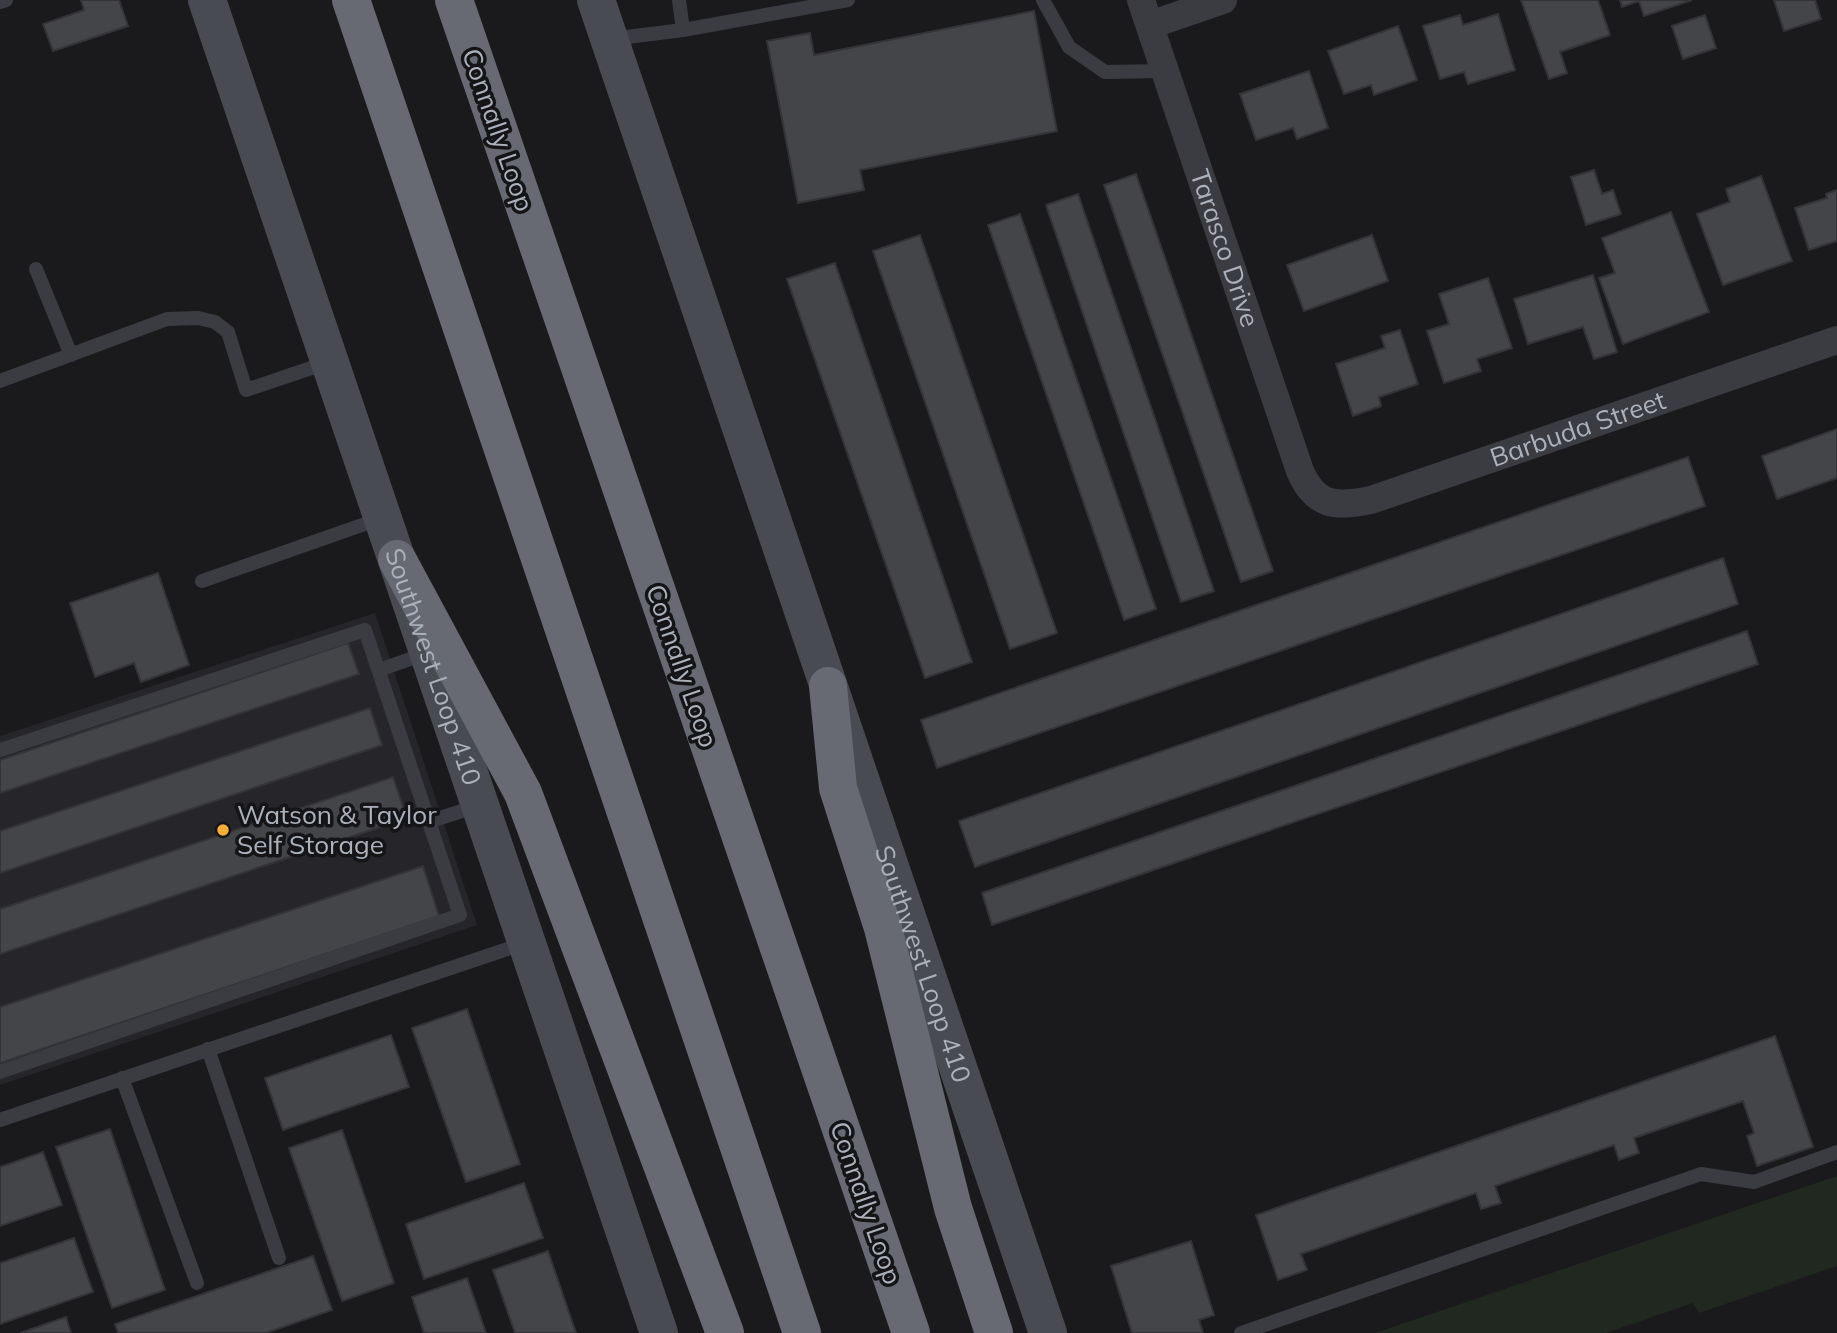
<svg xmlns="http://www.w3.org/2000/svg" width="1837" height="1333" font-family="Mulish,sans-serif">
	<style>
		.built { fill: #26262a }
		.green { fill: #202820 }
		.building { fill: #444549; stroke: #343438; stroke-width: 2 }
		.lines { fill: none; stroke-linecap: round; stroke-linejoin: round }
		.service { stroke: #3b3c42; stroke-width: 14 }
		.minor { stroke: #3b3c42; stroke-width: 28 }
		.secondary { stroke: #494b52; stroke-width: 38 }
		.motorway { stroke: #676a73; stroke-width: 38 }
		.poi-dot { fill: #f6ae38; stroke: #151518; stroke-width: 2.5 }
		.labels { text-anchor: middle; stroke-width: 7; stroke-linejoin: round; paint-order: stroke }
		.street-label { font-size: 26px; fill: #acb2bc; stroke: #151518 }
		.poi-label { font-size: 26px; fill: #acb2bc; stroke: #151518; text-anchor: start }
	</style>
	<rect width="100%" height="100%" fill="#1a1a1c"/>
	<path class="built" d="M375,613L477,925L0,1085V736Z"/>
	<path class="green" d="M1837,1176V1266L1699,1313L1693,1303L1606,1333H1375Z"/>
	<path class="building" d="M81,0H119L128,26L53,51L43,24L84,10Z
		M1521,0H1598L1610,35L1560,52L1567,73L1549,79Z
		M1620,0H1692L1644,16L1639,1L1622,7Z
		M1774,0H1815L1821,19L1784,31Z
		M1034,11L1057,131L860,170L864,190L798,203L767,41L810,33L814,55Z
		M1498,14L1515,70L1468,84L1464,72L1440,79L1423,26L1460,15L1463,25Z
		M1705,15L1716,48L1683,59L1672,26Z
		M1398,26L1417,80L1374,95L1371,85L1344,94L1328,51Z
		M1309,71L1328,128L1297,139L1293,128L1256,140L1240,94Z
		M1594,170L1602,194L1613,190L1621,214L1586,225L1571,177Z
		M1136,174L1273,571L1241,582L1104,185Z
		M1761,176L1792,261L1723,285L1697,214L1730,202L1726,189Z
		M1837,190V241L1809,250L1795,208L1827,198L1826,194Z
		M1078,194L1214,591L1181,602L1046,205Z
		M1671,212L1709,312L1623,344L1599,278L1615,273L1602,238Z
		M1020,214L1156,609L1124,620L988,225Z
		M920,235L1057,633L1010,649L873,251Z
		M1372,235L1388,281L1304,311L1287,265Z
		M835,263L972,662L925,678L787,279Z
		M1593,275L1617,352L1594,359L1583,327L1528,344L1514,299Z
		M1488,278L1512,348L1477,359L1481,371L1444,383L1427,331L1449,324L1439,294Z
		M1400,330L1418,384L1379,397L1381,406L1353,416L1336,364L1385,348L1381,336Z
		M1837,429V478L1777,499L1762,456Z
		M1688,457L1705,506L937,768L921,720Z
		M1723,558L1738,604L975,867L959,821Z
		M158,573L189,665L141,682L134,663L95,677L70,603Z
		M1747,631L1758,664L992,925L982,893Z
		M348,643L359,674L0,793V760Z
		M370,708L382,745L0,873V831Z
		M393,777L407,818L0,954V909Z
		M423,866L439,916L0,1063V1007Z
		M467,1009L520,1164L466,1182L412,1028Z
		M391,1035L409,1087L283,1130L265,1078Z
		M1775,1036L1813,1147L1757,1166L1747,1136L1754,1133L1743,1101L1634,1138L1639,1153L1619,1160L1614,1145L1495,1186L1501,1203L1481,1209L1476,1193L1301,1254L1307,1270L1278,1280L1256,1215Z
		M110,1129L165,1290L112,1308L56,1147Z
		M342,1130L394,1283L342,1301L289,1148Z
		M43,1152L62,1205L0,1226V1167Z
		M524,1183L543,1238L424,1279L406,1224Z
		M74,1238L93,1292L0,1324V1263Z
		M1191,1241L1214,1315L1199,1320L1203,1333H1132L1111,1266Z
		M548,1251L576,1333H515L493,1270Z
		M313,1256L332,1310L266,1333H118L115,1324Z
		M467,1278L486,1333H424L412,1297Z
		M66,1317L71,1333H20Z"/>
	<g class="lines">
		<path class="service" d="M679,0L683,30
			M1043,0L1069,47L1105,72L1165,71
			M0,2L6,0
			M611,39L683,30L848,0
			M36,269L71,355
			M0,381L167,319L198,318L215,322L228,332L246,390L329,362
			M202,581L382,518
			M379,670L427,653
			M0,750L365,630L460,915L0,1072
			M428,822L480,805
			M208,1049L279,1258
			M122,1078L197,1283
			M0,1120L525,943
			M1241,1333L1701,1174L1754,1182L1837,1152"/>
		<g class="minor">
			<path id="s1" d="M1141,0L1300,471C1316,507 1335,507 1371,500L1837,340"/>
			<path d="M1150,25L1223,0"/>
		</g>
		<g class="secondary">
			<path id="s2" d="M207,0L659,1333"/>
			<path id="s3" d="M596,0L1048,1333"/>
		</g>
		<path class="motorway" d="M351,0L802,1333
			M454,0L911,1333
			M397,559L523,793L725,1333
			M828,686L838,788L883,928L953,1208L994,1333"/>
	</g>
	<circle class="poi-dot" cx="223" cy="830" r="7"/>
	<g class="labels">
		<g class="street-label">
			<text transform="translate(498 130) rotate(71)" y="9">Connally Loop</text>
			<text dy="9" stroke="none"><textPath href="#s1" startOffset="262">Tarasco Drive</textPath></text>
			<text dy="9" stroke="none"><textPath href="#s1" startOffset="802">Barbuda Street</textPath></text>
			<text dy="9" stroke="none"><textPath href="#s2" startOffset="704">Southwest Loop 410</textPath></text>
			<text transform="translate(682 666) rotate(71)" y="9">Connally Loop</text>
			<text dy="9" stroke="none"><textPath href="#s3" startOffset="1018">Southwest Loop 410</textPath></text>
			<text transform="translate(866 1203) rotate(71)" y="9">Connally Loop</text>
		</g>
		<g class="poi-label">
			<text x="237" y="824">Watson &amp; Taylor<tspan x="237" dy="30">Self Storage</tspan></text>
		</g>
	</g>
</svg>
